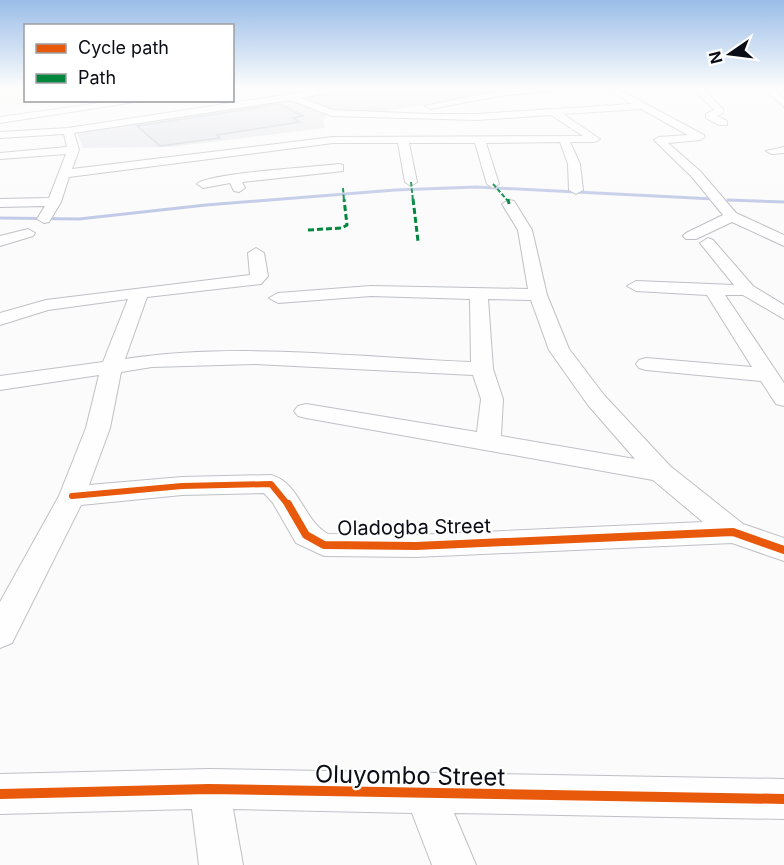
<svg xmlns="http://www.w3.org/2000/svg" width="784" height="865" font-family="Inter,sans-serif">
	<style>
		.built { fill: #e8e9ec }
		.green { fill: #f4f4e0 }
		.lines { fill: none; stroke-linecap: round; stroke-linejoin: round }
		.stream { stroke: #c2cae7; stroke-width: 3 }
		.building { fill: #e3e4eb; stroke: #caccd1; stroke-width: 1.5 }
		.minor-casing { stroke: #bec0c5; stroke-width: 2 }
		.minor { fill: #fefefe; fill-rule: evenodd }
		.quiet-far1 { stroke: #00873e; stroke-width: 2; stroke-dasharray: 4.5 2; stroke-linecap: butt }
		.quiet { stroke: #00873e; stroke-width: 3; stroke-dasharray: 6 3; stroke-linecap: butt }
		.cycleway-far2-casing { stroke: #fff; stroke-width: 10 }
		.cycleway-far1-casing { stroke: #fff; stroke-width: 11 }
		.cycleway-casing { stroke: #fff; stroke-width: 14 }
		.cycleway-far2 { stroke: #e8590c; stroke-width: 6 }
		.cycleway-far1 { stroke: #e8590c; stroke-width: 8 }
		.cycleway { stroke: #e8590c; stroke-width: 10 }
		.labels { text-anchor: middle; stroke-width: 4.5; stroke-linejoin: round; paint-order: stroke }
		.street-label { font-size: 20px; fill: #0b0d16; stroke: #fff }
		.near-street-label { font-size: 24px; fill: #0b0d16; stroke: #fff }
	</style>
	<rect width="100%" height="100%" fill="#fbfbfb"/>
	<path class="built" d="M354,88H501L507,90L379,112L334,110L301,96Z
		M293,99L327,114L323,121L325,128L171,147L83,148L76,130Z"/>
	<path class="green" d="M25,88L26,100L62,101L17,106L0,100V90Z"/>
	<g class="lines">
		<path class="stream" d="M728,200L784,202
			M0,218L79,219L206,205L395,190L476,187L714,199"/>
	</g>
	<path class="building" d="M280,104L303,116L293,118L300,122L217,135L220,138L160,146L137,126Z"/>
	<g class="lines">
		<g class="minor-casing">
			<path id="minor" d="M330,88H352L301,98L333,110L430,114H477L632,104L605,88H616L704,135L705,137L700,140L668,143L700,171L736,213L784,235V246L732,222L696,239H686L683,236L686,233L723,215L692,177L654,140L659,137L688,135L641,109L563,114L600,139L595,142H570L580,164L583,190L576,194L569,190L568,164L560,142L486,143L499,184L493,188L487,184L475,143H409L417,182L411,186L405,182L398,143H333L69,177L61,202L49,222L44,223L37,219L45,206L0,207V199L49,198L66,154L0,159V153L67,147L64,134L0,138V132L68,128ZM290,100L332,116L477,120L551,115L583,136L333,137L72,169L79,150L74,133Z
				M578,88L506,95L430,109L425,106L506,89Z
				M693,88H702L723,109V113L717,116L727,121V125H719L706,118V114L714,110Z
				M764,88H773L784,99V107Z
				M121,100H148L0,123V117Z
				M784,147V153L772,154L766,151Z
				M339,164L343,165V171L242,182L245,188L239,192L234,191L230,183L203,188L197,184C208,173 316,167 339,164Z
				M509,200L514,201L532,230L547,295L569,349L604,395L670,466L743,524L784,538V561L732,543L416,557L324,556L296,543L273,503L264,493L182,495L81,505L12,643L0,648V602L59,496L86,428L99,375L0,390V376L103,362L128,299L48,310L0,325V313L46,300L250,275L248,253L256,248L264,253L268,276L261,284L147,297L125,359C238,342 357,357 471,362L470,299L371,296L278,303L269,298L278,293L371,286L528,289L518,230L502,204ZM488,299L531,300L549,350L588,405L635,459L501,436L503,399L493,369ZM255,364L473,375L481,399L477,432L306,404L298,406L294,411L298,416L306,418L653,480L703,522L416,535L328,534C303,520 300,483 271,475L182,477L89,485L110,428L121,372L152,367Z
				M28,229L35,233L33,236L0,246V236Z
				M708,238L713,240L753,286L784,305V319L743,295H725L784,383V406L776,404L761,381L646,370L639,368L636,364L639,360L646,358L752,367L707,295L636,291L627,286L636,281L734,285L700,243Z
				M209,769L784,779V819L454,813L476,865H432L412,813L233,809L243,865H199L192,809L0,814V774Z"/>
		</g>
		<use href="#minor" class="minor"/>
		<path class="quiet-far1" d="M411,182L413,201
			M493,184L508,201
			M343,188L344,201"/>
		<path class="quiet" d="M413,199L418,241
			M508,199L509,204
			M308,230L342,228L347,225L344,199"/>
		<g class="cycleway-far2-casing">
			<path id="cycleway-far2" d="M72,496L182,486L271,484L289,506"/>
		</g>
		<g class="cycleway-far1-casing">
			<path id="cycleway-far1" d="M288,504L306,535L324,545L416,546L733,532L784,550"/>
		</g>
		<g class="cycleway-casing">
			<path id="cycleway" d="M0,794L209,789L784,799"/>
		</g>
		<use href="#cycleway-far2" class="cycleway-far2"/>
		<use href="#cycleway-far1" class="cycleway-far1"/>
		<use href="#cycleway" class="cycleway"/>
	</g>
	<linearGradient id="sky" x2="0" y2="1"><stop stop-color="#99bde8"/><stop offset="0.42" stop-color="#fdfdfd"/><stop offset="1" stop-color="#fdfdfd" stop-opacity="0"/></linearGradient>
	<rect width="784" height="209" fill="url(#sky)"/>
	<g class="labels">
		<g class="street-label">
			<text transform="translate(414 527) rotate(-1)" y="7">Oladogba Street</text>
		</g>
		<g class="near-street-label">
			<text transform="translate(410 776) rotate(1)" y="8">Oluyombo Street</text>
		</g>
	</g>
	<rect x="24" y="24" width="210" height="78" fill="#ffffff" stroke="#9d9ea2" stroke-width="1.5"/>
	<rect x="36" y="44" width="30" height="9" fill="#e8590c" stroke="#9d9ea2" stroke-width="1.5"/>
	<text x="78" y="54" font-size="18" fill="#0b0d16">Cycle path</text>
	<rect x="36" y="74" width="30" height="9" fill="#00873e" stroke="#9d9ea2" stroke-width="1.5"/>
	<text x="78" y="84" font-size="18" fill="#0b0d16">Path</text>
	<g transform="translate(730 54) rotate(256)" stroke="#ffffff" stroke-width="4.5" paint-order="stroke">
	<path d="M0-4.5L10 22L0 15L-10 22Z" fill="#0b0d16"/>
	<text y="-9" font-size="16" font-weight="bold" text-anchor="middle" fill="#0b0d16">N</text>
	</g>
</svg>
